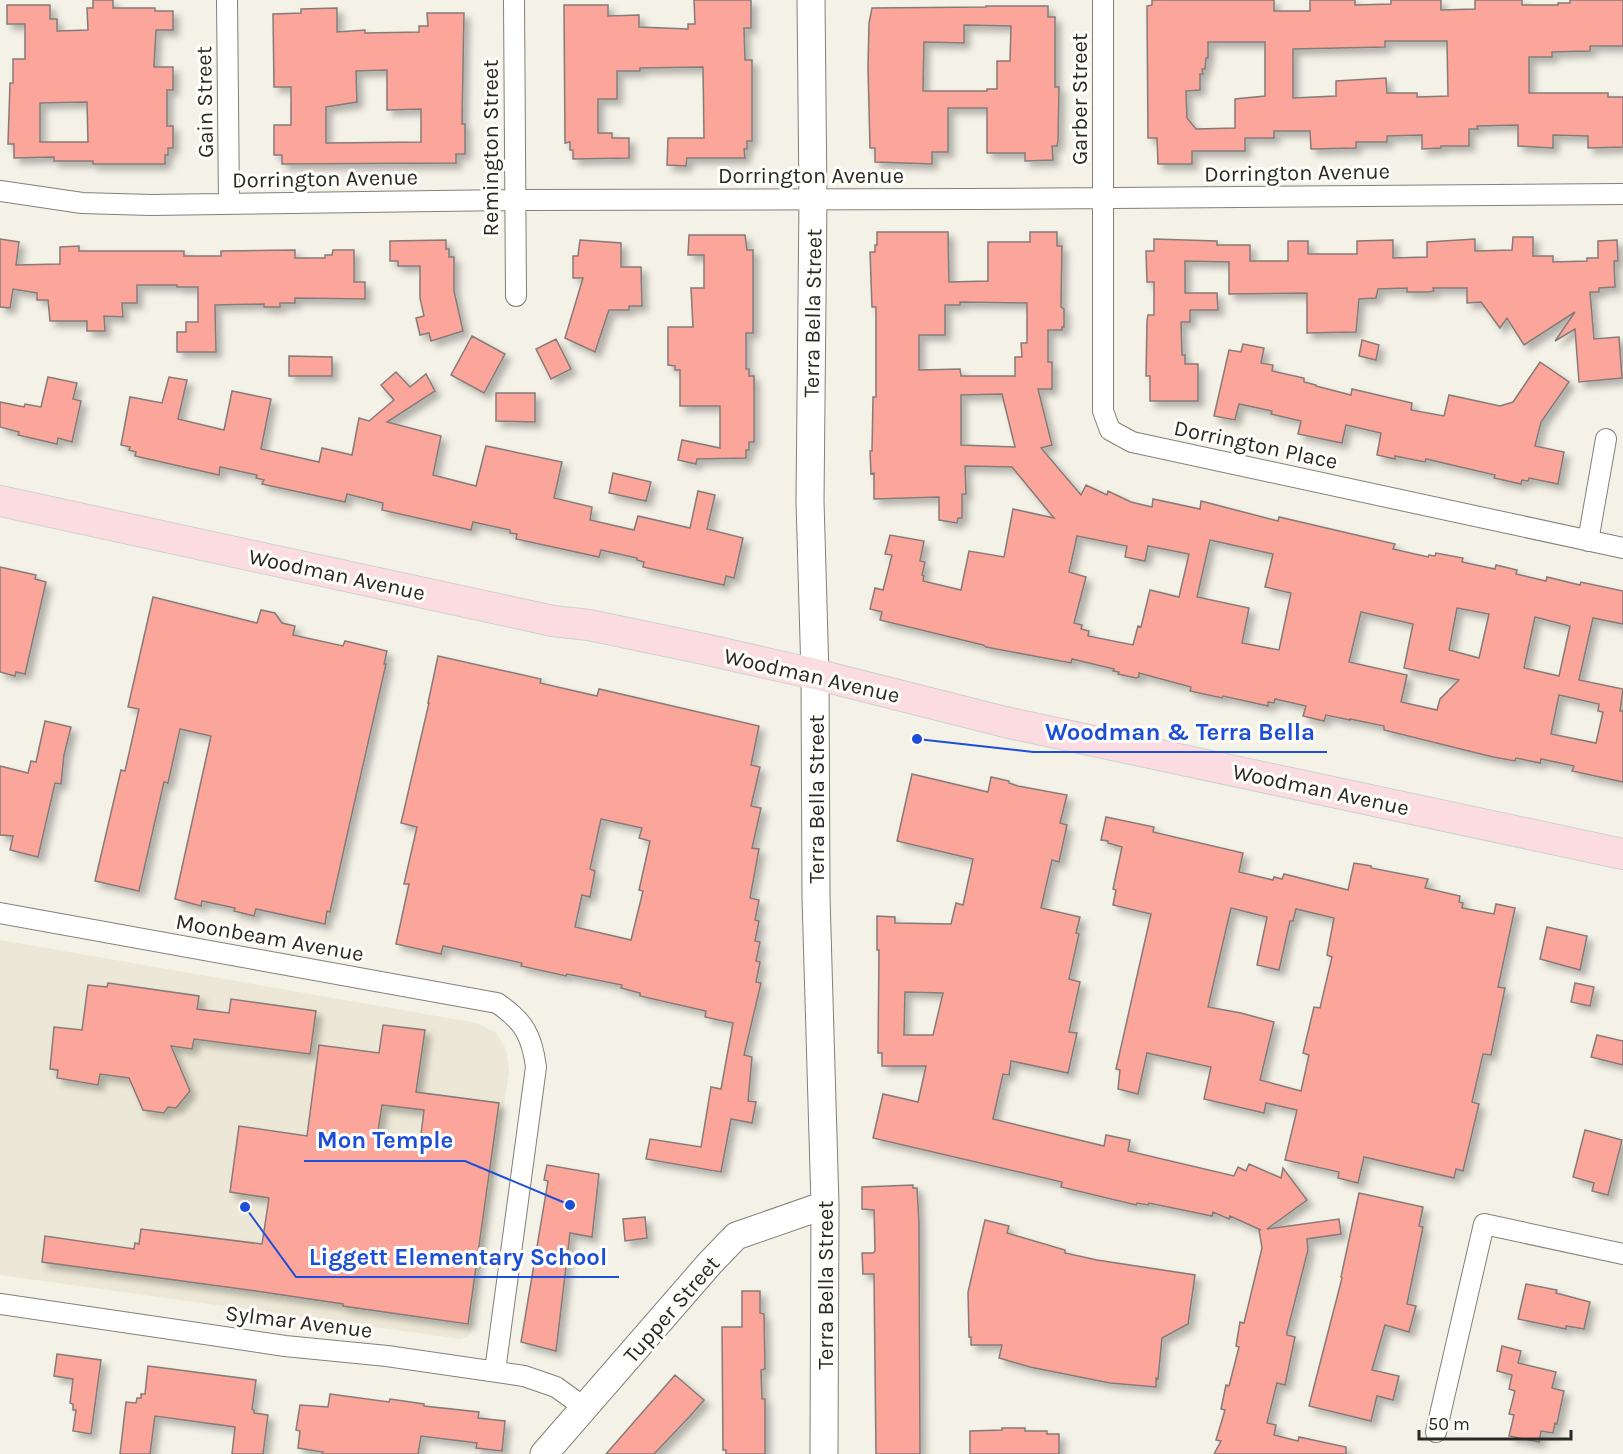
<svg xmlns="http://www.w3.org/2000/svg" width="1623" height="1454" font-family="Karla,sans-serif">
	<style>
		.built { fill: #ece7d6 }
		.building { fill: #fca59a; stroke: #857b79; stroke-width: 1.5; fill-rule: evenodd; filter: url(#shadow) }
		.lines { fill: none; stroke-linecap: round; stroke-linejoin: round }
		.street-casing { stroke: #838077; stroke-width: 22 }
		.secondary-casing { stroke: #838077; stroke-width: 29 }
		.primary-casing { stroke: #d0d0cf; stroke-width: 32 }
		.street { stroke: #fff; stroke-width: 20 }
		.secondary { stroke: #fff; stroke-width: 27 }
		.primary { stroke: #fbdce0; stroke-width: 30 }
		.labels { text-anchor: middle; stroke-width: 6; stroke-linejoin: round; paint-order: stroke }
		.street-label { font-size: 22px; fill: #2a2925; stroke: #fffefa }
		.leader { fill: none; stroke: #1d4ed8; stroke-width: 2 }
		.callout-dot { fill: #1d4ed8; stroke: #fffefa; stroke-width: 2 }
		.callout-label { font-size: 24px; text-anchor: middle; font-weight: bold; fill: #1d4ed8; stroke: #fffefa; stroke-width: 6; stroke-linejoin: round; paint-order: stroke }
	</style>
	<defs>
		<filter id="shadow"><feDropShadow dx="5.5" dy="5.5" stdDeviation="3" flood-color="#0004"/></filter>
	</defs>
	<rect width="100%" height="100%" fill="#f4f1e7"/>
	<path class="built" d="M0,940L477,1023L496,1033L506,1049L509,1071L471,1332L468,1336L460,1339L0,1275Z"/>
	<path class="building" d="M93,0H113V8H155V11H173V30H156L154,67H173V90H167V126H173V148H168V155H165V164H93V161H54V157L14,158V144H8L10,83H13V59H25V24H7V5H50V19H57V31L88,30L87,8H93ZM87,102L88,142H40V103Z
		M694,0H751V28H744L745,60H752V141H747V149H744L745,158H687L686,166L667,165L668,138H704L703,67L640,68V71H617V99H598V133H612V138H629V158L573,159V150H570V142L565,143L564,5H608V16L639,15V27L688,29V24H695Z
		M1152,0H1274V11H1310V0H1355V5L1391,4V0H1441V10L1475,9V0H1522V5H1558V3H1570V0H1623V46H1590V51L1552,52V57H1529V93H1608V97H1623V147L1588,148V136L1553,135V148L1518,146V125L1477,126L1478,129H1469V146H1441V148L1422,149V135L1387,136V142H1356V148L1311,149L1310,131H1274V138H1245V151H1192V164H1158L1157,138H1148L1147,6L1152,5ZM1385,41H1447L1448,96L1417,97V93H1387L1386,78L1336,81V96L1293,98V49L1385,47ZM1208,42H1265V96L1235,99V128L1196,129L1187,118L1186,91L1200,90V74H1203L1202,69H1205L1206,58H1208Z
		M986,6H1048V17H1055V87H1059L1058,141L1057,146H1052L1053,160L1025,161V153H987V108H948V152H932V164L875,162V148H870L868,67L869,23L872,8L986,7ZM964,25L1011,26L1010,61H997V89H987V91H923L924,42L964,43Z
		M337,8V32L365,30V33L419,32V26H428L427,13H464L462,124H465V154H456V163L282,164V155H274V125H291V87H274L273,14L301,13V9ZM387,70V110L421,109V142L326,143V107L357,102L356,71Z
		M877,232H948L949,282L988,281V242H1030V232H1057V246H1062L1061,307L1064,309V327H1062V330H1048V362H1052V389H1038L1052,445L1041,448L1081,495L1086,485L1107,495L1108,491L1131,502L1152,507L1153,499L1200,509L1201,501L1278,521L1279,517L1395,544L1393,549L1428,557L1429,555L1435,556L1436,553L1463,558L1462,562L1495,569L1496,565L1517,570L1516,574L1546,581L1547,577L1580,585L1581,582L1623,591V624L1593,618L1579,680L1623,689L1620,711H1623V782L1572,771L1574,766L1541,759L1540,763L1516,758L1515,761L1493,757L1384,730V726L1350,719V720L1326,715L1324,721L1303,716L1306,706L1275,699L1274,703L1268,702V706L1223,696L1222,698L1190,691L1191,687L1139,673V677L1136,678L1118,674L1119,672L1113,671L1114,669L1072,659L1071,663L986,647L983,645L880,620L882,612L870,609L875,588L883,590L892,555L885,554L890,535L924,541L920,561L925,562L922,575L924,576L923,581L961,590L969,551L1004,557L1013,509L1054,518L1012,467L965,466L966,494H962V518H958L957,523L939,520V497L874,499V473L871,474L870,451H872L873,397H876V307H872L870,252H875V245H877ZM960,302L1027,303V343H1021L1022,357H1015V376H961L960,369L919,370V335H945V305H960ZM1002,394L1015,447L961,445V395ZM1077,536L1127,546L1125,557L1145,561L1148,546L1189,554L1179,597L1150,590L1141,627L1138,626L1133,645L1088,636L1089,631L1081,629L1082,625L1074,623L1086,577L1069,572ZM1210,540L1273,554L1265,587L1291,593L1279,650L1242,643L1249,608L1197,597ZM1457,608L1489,614L1479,658L1449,650ZM1361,612L1413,624L1404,668L1459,680L1440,699L1437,710L1401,702L1407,675L1349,662ZM1535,617L1570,626L1559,676L1524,668ZM1559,695L1599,704L1598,711L1603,712L1596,743L1551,734Z
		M689,235H745L747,250H753V333H746V369H749V376H754V442H749V450H746V458L697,459L696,464L678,460L682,440L720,448V406H680V370H675V366L668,365V327H693L691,288H704V255H688Z
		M1513,237H1533V256H1553V262L1587,261V258H1598V241L1617,240L1618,261H1614L1615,287L1599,288V292H1590L1594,339L1619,337L1622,378L1579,382L1575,329L1555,341L1575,312L1524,345L1507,318L1500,328L1481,302L1467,303V288H1433L1434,291L1429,292H1407V288L1378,289L1376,298L1359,299L1356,332L1307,333V293L1229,294V262L1185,261V293H1217L1218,310H1190V322H1181L1182,355H1185V364H1198V401H1150V376H1146L1147,321L1148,315H1154V282H1147L1146,251H1154V239L1217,241V245H1250V261H1288V241H1308V254H1357V241L1393,240V258L1427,257V242L1475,239V251L1512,250Z
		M0,239L19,242L16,265L60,264V247L79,246V251H184V256H221V251L295,250V258H325V255H332L333,250H354V282H365V299L295,298V303H280V307H264V304L215,305L216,352H177V332H186V322H198V287H177V285H137V303H122L123,317L104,316L105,331H87V321H50L48,300H37V293L13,289L10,308L0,307Z
		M446,240V249H449V257H454V291L463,331L431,341L429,333L420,335L416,318L424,316L420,298V266H398V261H390V241Z
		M580,240L621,243V267H641L642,306H629V310H609L595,352L565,338L583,278H573V256H578Z
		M472,336L505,354L484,393L451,375Z
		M556,339L571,369L551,379L536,349Z
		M1362,340L1379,345L1376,360L1359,356Z
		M1243,344L1264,348L1261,363L1273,365L1272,371L1304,378V382L1316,385V386L1351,395L1352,389L1412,403L1411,410L1444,416L1449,395L1500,406L1513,402L1540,362L1569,382L1541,422L1535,446L1564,452L1558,484L1529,478L1528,481L1522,480L1521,484L1494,478L1495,475L1426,459L1425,462L1395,456V459L1377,455L1381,433L1346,425L1342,443L1298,434L1301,421L1271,414L1272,411L1239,404L1235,420L1214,416L1229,350L1241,352Z
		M289,356L332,357V376H289Z
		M396,372L410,387L426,374L435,391L387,422L441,436L433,475L476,486L486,446L562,462L554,498L592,507L590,520L634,530L638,516L690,528L698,491L715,495L707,529L743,538L734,578L726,576L724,585L643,567L644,562L637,560V558L601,550L599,557L516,539L517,534L510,533V530L473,522L471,530L382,510L383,503L347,494L345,502L262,484L264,480L256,478L257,475L220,467L219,475L135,456L136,452L129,450L130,447L121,445L130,397L162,403L169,377L187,380L178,419L224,430L232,391L271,399L261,449L319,462L322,448L352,455L359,418L369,421L394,400L381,385Z
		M48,377L77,383L73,399L81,401L72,442L58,438L57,444L18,435L19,432L0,427V402L24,407L25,404L41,407Z
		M496,393H535V422L496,421Z
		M613,473L651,482L646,501L609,493Z
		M0,567L36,575L35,579L46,582L25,674L16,672L15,676L0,672Z
		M153,597L257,623L261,610L275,613L282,623L295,626L293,635L343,646L345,641L387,651L384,664H386L348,831L330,912L327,911L325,924L256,909L254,916L234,911L235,908L202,901L201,906L175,899L211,736L180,729L168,783L164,782L139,891L95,881L121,770L125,771L139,709L128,707Z
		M438,656L541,679L540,683L597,696L599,689L759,726L751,765L760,767L751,806L761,808L752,848L759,849L750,898L759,900L755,920L759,921L755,941L760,942L756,961L760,962L756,982L761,983L744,1055L752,1057L748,1101L756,1102L752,1123L731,1119L721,1172L646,1159L650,1139L701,1147L711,1087L721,1089L733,1023L705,1017L706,1011L640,996V993L621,988L622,985L567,974L566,976L521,966L522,963L443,946L441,954L396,944L409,884H404L417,827L401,823L429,703H428ZM601,819L642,828L639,838L650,841L639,890L643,891L631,940L575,927L582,895L590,897L595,871L590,869Z
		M45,721L71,727L64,755L61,784L55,783L38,857L10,850L13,836L0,835V766L28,773L31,761L36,762Z
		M912,774L988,792L991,777L1009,781V783L1018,786L1067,795L1060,823L1067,825L1059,862L1052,860L1041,908L1080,917L1076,933L1079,934L1069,979L1080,982L1069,1032L1077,1033L1068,1073L1011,1061L1009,1075L1003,1074L993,1119L1104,1146L1106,1135L1130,1140L1128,1151L1234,1176L1238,1167L1246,1171L1249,1164L1281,1178L1283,1168L1307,1200L1267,1229L1339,1219L1341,1234L1307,1239L1308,1250L1287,1332V1335L1295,1337L1285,1385L1277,1383L1267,1423L1276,1425L1274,1435L1298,1441L1299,1437L1346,1447V1454H1214L1221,1441L1216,1440L1225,1410L1221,1409L1226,1385L1229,1386L1239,1347L1236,1346L1240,1322L1244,1323L1262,1248L1259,1230H1261L1230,1216L1229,1219L1213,1212L1212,1216L1149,1203L1148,1205L1137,1203L1136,1205L1061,1187L1062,1182L873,1138L883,1094L918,1102L926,1066H882V1053H878L879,950H877V916L895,917V923L951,924L956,903L963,905L973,859L897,841ZM905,992L943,993L933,1035H904Z
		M1106,817L1154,827L1153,832L1243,853L1239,872L1273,880L1274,877L1282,879L1284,874L1348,890L1354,863L1371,866V868L1428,879L1425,888L1460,896L1459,902L1463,903L1462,908L1494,914L1496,904L1515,908L1498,987L1505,988L1491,1055L1483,1054L1472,1102L1479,1104L1463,1171L1456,1169L1454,1178L1364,1157L1358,1183L1338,1178L1339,1172L1285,1160L1297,1110L1266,1103L1264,1113L1204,1099L1211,1067L1147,1053L1138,1094L1118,1089L1120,1070L1116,1069L1151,914L1113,905L1116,890L1113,889L1122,847L1108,843V841L1101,840ZM1231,908L1267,917L1257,965L1279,970L1290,921H1293L1296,909L1334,918L1327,955L1332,957L1320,1008L1314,1007L1303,1053L1309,1055L1301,1091L1260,1080L1274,1022L1241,1013L1208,1007Z
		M1547,927L1587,936L1580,970L1540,959Z
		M108,983L199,996L197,1009L229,1013L231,999L316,1011L310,1054L194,1039L192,1049L171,1046L190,1091L176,1108L168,1107L164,1113L143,1110L129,1078L100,1074L98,1085L57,1078L58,1070L50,1069L54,1027L82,1030L88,985L107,987Z
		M1575,983L1594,987L1590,1006L1571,1002Z
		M383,1025L425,1030L416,1092L499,1103L468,1324L343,1306V1304L256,1291L42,1262L45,1236L134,1249L135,1243L139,1244L141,1229L262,1244L269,1198L230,1192L239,1126L307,1136L319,1045L379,1053ZM382,1105L424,1110L419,1150L376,1144Z
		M1597,1035L1623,1041V1065L1591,1057Z
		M1585,1130L1622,1140L1608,1195L1592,1191L1594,1183L1573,1177Z
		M547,1165L599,1174L592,1237L570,1233L556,1351L521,1342L548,1181L544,1180Z
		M913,1185V1188H917L919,1223L920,1454H876L874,1274H863L862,1253H873L875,1251L874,1210L862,1209V1187Z
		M1359,1193L1423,1207L1419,1226L1423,1227L1407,1304L1416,1306L1409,1332L1385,1325L1372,1370L1399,1376L1393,1400L1377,1396L1371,1421L1309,1406L1342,1278L1341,1277Z
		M645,1217L647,1238L625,1241L623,1219Z
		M985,1220L1009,1226L1007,1233L1065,1250V1253L1097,1260L1195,1275L1188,1324L1162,1338L1158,1379L1156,1378V1387L1110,1383L1030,1367L999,1358L1002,1345H971V1337H969L968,1292Z
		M1526,1284L1557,1290L1556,1293L1590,1302L1584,1329L1566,1326V1329L1518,1319Z
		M742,1291H760V1313L764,1314L765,1369L761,1370L762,1399H765V1454H726V1450H723L722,1327H742Z
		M1502,1346L1521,1351L1518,1363L1556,1372L1552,1388L1564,1391L1557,1424L1555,1423L1553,1433L1541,1431L1539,1442L1509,1436L1514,1415L1509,1414L1515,1391L1509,1389L1512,1375L1497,1371Z
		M57,1354L101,1360L91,1434L73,1431L76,1410H73V1404L70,1403L73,1379L54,1376Z
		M148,1366L256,1380L252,1409L254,1410V1413L268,1415L263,1454H232L235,1427L155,1416L150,1454H120L126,1402L136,1403L137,1398H141V1394H145Z
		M675,1375L704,1400L691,1415L654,1454H606Z
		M330,1394L389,1402L390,1399L424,1404V1406L479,1412L478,1418L505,1421L502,1451L476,1448L477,1443L421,1436L418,1454H322L323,1452L298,1448L300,1431L296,1430L300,1405L328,1407Z
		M1002,1428H1025V1431H1047V1434H1059V1454H970V1431L1002,1430Z"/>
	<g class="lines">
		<g class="street-casing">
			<path id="street" d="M227,0L229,203
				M514,0L516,296
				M1103,0V411L1110,430L1132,442L1623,548
				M0,191L82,203L151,205L514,200L970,199L1623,194
				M1588,541L1606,439
				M0,913L497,1003C524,1021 532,1036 536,1067L495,1371
				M0,1304L285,1346L387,1356L524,1376L556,1387L585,1408
				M1436,1432L1484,1224L1623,1254"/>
		</g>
		<g class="secondary-casing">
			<path id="secondary" d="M811,0L813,199L810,501L815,674L816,897L825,1205L824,1454
				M544,1454L710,1263L736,1236L825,1205"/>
		</g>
		<g class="primary-casing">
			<path id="primary" d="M0,501L553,621L589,625L704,649L815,674L1005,722L1623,854"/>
		</g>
		<use href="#street" class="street"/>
		<use href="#secondary" class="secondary"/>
		<use href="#primary" class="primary"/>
	</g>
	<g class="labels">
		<g class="street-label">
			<text transform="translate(1079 99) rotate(-90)" y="8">Garber Street</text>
			<text transform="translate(204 102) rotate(-91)" y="8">Gain Street</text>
			<text transform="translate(490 148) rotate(-90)" y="8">Remington Street</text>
			<text transform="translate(1297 172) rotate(-1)" y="8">Dorrington Avenue</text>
			<text x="811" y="183">Dorrington Avenue</text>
			<text transform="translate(325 178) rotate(-1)" y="8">Dorrington Avenue</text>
			<text transform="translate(812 313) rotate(-89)" y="8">Terra Bella Street</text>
			<text transform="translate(1256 444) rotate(12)" y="8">Dorrington Place</text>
			<text transform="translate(337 574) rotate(12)" y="8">Woodman Avenue</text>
			<text transform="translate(812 675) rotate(13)" y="8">Woodman Avenue</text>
			<text transform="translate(1321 789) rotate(12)" y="8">Woodman Avenue</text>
			<text transform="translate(816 799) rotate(-90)" y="8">Terra Bella Street</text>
			<text transform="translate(270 937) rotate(10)" y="8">Moonbeam Avenue</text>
			<text transform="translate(825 1285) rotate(-90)" y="8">Terra Bella Street</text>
			<text transform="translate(671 1309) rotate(-49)" y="8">Tupper Street</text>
			<text transform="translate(299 1321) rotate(7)" y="8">Sylmar Avenue</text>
		</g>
	</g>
	<path class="leader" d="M917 739L1033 752H1327M570 1205L465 1161H304M245 1207L296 1277H619"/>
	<g class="callout-dot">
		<circle cx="917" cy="739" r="6"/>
		<circle cx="570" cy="1205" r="6"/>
		<circle cx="245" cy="1207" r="6"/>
	</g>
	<g class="callout-label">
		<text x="1180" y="740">Woodman &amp; Terra Bella</text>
		<text x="385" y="1148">Mon Temple</text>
		<text x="458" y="1265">Liggett Elementary School</text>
	</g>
	<path d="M1419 1430v9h152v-9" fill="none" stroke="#2a2925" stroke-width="3"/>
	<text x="1428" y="1430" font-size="18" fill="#2a2925" stroke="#fffefa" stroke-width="4.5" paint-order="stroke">50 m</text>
</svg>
